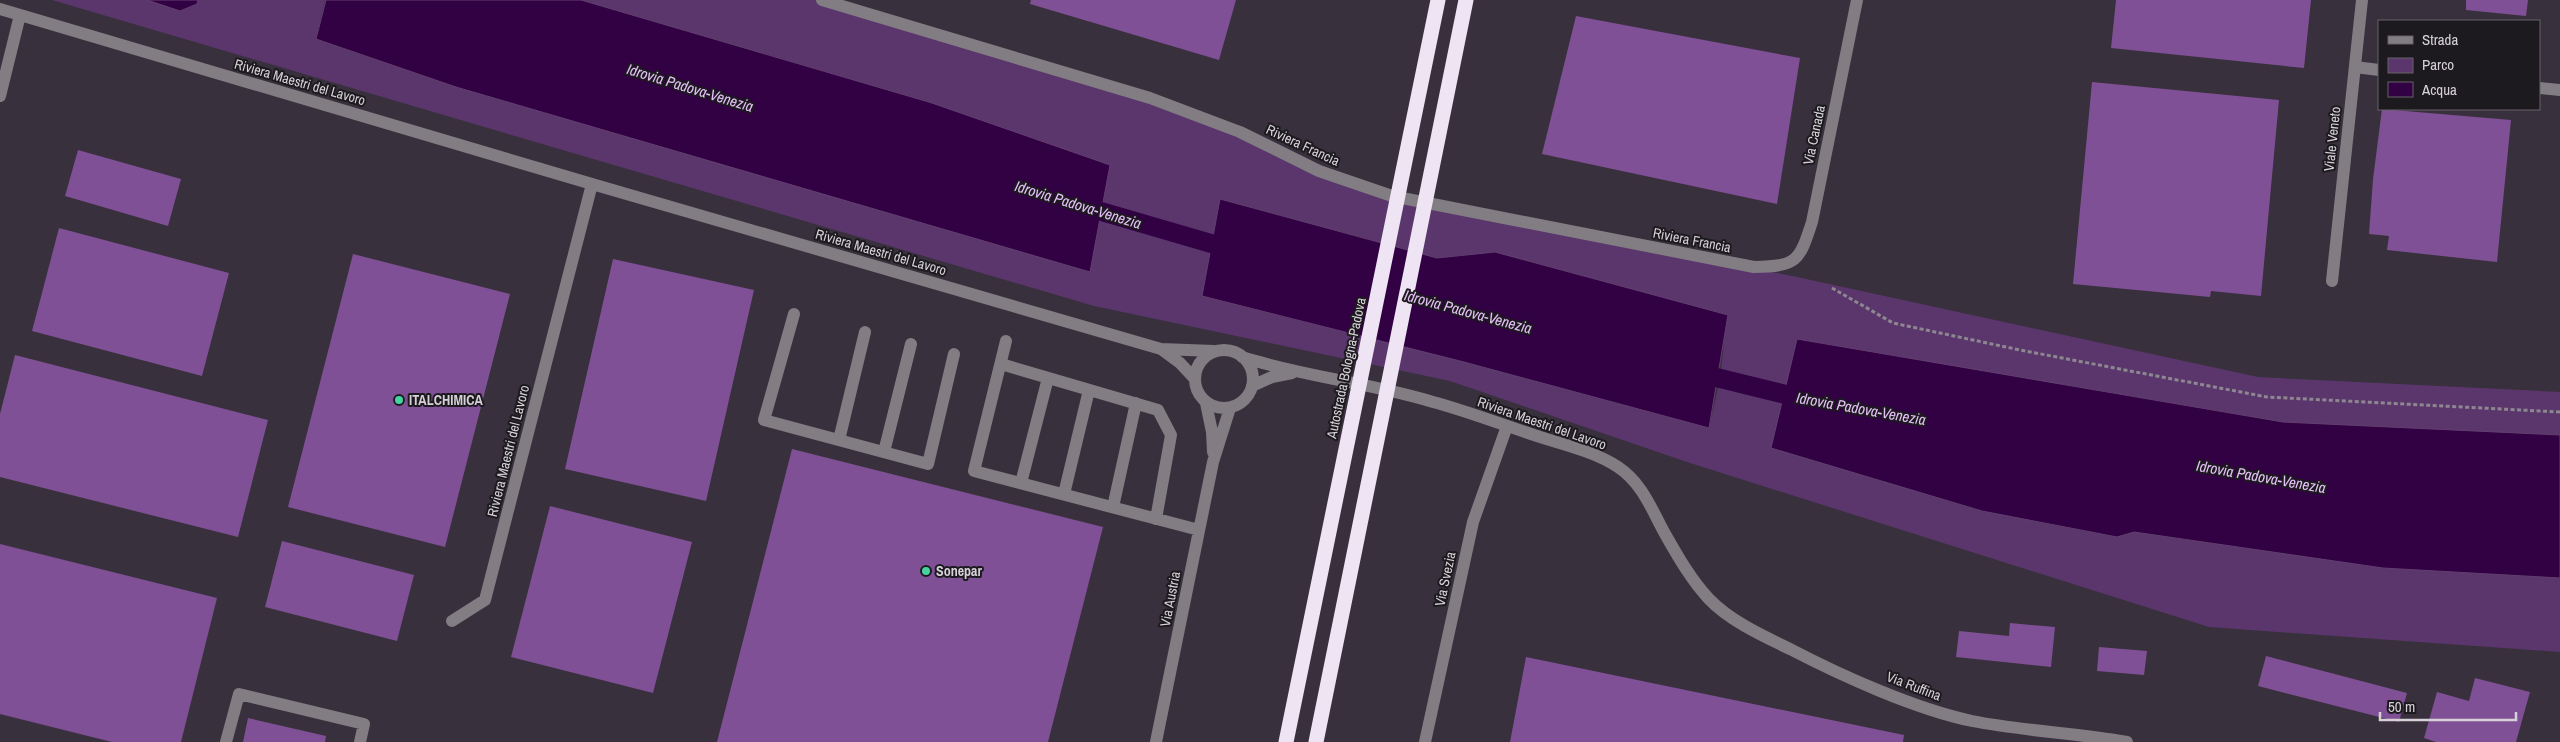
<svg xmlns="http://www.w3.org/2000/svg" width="2560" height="742" font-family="'Archivo Narrow',sans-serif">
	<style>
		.green { fill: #5b366c; fill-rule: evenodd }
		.water { fill: #320144; stroke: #633f70 }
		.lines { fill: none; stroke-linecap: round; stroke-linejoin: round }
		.canal { stroke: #320144; stroke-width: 19 }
		.building { fill: #7f5095 }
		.path { stroke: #8d8790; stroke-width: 3; stroke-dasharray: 4 2.5; stroke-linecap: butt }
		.minor { stroke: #817d83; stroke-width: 12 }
		.highway { stroke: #eee4f3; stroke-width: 15 }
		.poi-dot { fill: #45d49f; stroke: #1d1a1f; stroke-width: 2 }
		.labels { text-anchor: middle; stroke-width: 4; stroke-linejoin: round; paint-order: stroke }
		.street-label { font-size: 14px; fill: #d6d1d8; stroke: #1d1a1f }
		.poi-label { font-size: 14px; font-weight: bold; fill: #d6d1d8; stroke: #1d1a1f; text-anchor: start }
		.water-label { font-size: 15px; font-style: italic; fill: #e6c0f9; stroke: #1d1a1f }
	</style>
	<rect width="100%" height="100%" fill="#38303c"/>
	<path class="green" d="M52,0H147L180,11L197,4L198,0H325L316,39L456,87L932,103L581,0H817L1150,98L1319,171L1475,213L1797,277L2258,377L2560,392V435L2283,422L2062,384L1772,448L1982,511L2117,537L2134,532L2383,568L2560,578V652L2209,627L1687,462L1450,381L1094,306ZM1221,199L1437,258L1495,252L1727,315L1720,379L1709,428L1464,362Z"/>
	<path class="water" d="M147,0H198L197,4L180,11Z
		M326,0H581L932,103L1110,165L1090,272L456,87L316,39Z
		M1220,199L1437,258L1495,252L1728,315L1709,428L1464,362L1202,296Z
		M1797,339L2283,422L2560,435V578L2383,568L2134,532L2117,537L1982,511L1771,448Z"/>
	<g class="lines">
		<path class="canal" d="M1079,205L1237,251
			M1694,372L1808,400"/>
	</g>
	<path class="building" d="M1031,0H1236L1219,60L1030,4Z
		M2116,0H2311L2304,68L2111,48Z
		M2466,0H2528L2526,16L2466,10Z
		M1576,16L1800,58L1777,204L1542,154Z
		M2092,82L2279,100L2261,296L2211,291L2210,297L2073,284Z
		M2382,109L2511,120L2497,262L2387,250L2389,236L2369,234L2373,179Z
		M78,150L181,179L168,226L65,196Z
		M59,228L229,273L202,376L32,331Z
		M353,254L510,294L445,547L288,507Z
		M613,259L754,290L706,501L565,469Z
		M15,355L268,420L238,537L0,477V414Z
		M792,449L1103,527L1048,742H717Z
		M550,506L692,542L653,693L511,657Z
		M282,541L414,575L397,641L265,607Z
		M0,544L217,598L181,742H112L0,714Z
		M2010,623L2055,627L2051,667L1956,657L1959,631L2009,636Z
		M2099,647L2147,651L2144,675L2097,671Z
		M2266,656L2407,693L2399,722L2258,686Z
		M1526,657L1904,735L1903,742H1510Z
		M2475,678L2530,692L2516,742H2436L2424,738L2437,692L2469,701Z
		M248,718L326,736L325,742H243Z"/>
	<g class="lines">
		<path class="path" d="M1832,288L1893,323L2020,350L2267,397L2560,412"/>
		<path class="minor" d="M822,0L1150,98L1240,132L1319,171L1392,196L1754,267C1797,266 1799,262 1812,222L1857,0
			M0,9L592,184L1161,349L1214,351
			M2355,67L2379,70
			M2539,88L2560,90
			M0,96L20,15
			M2332,281L2362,0
			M794,314L764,420L928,464L954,354
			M1006,341L974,471L1199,530
			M1161,349L1180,363L1194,378
			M1195 379a29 29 0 1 1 58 0a29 29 0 1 1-58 0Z
			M1242,357C1305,377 1371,383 1433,402C1467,411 1500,424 1534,435C1561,444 1594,451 1618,467C1642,483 1651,508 1664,532C1677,555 1691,580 1709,599C1730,621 1763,636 1790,649C1842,676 1915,709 1972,721C2023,731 2075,733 2127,742
			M1001,364L1158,410L1171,435L1156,519
			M1252,386L1272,377L1292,373
			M1206,403L1212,432L1213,452
			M839,440L865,332
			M884,452L911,344
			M1021,483L1048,378
			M1064,494L1089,390
			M1113,507L1136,403
			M452,621L485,600L592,184
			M226,742L239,694L364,724L360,742
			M1156,742L1213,462L1230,408
			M1425,742L1473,522L1507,426"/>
		<path class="highway" d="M1286,742L1438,0
			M1316,742L1466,0"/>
	</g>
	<g class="poi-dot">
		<circle cx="399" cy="400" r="5"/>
		<circle cx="926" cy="571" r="5"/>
	</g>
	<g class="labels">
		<g class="street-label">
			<text transform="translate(300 82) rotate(16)" y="5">Riviera Maestri del Lavoro</text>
			<text transform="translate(1814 135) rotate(-78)" y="5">Via Canada</text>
			<text transform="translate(2332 139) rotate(-84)" y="5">Viale Veneto</text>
			<text transform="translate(1303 145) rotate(25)" y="5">Riviera Francia</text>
			<text transform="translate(1692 240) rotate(11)" y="5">Riviera Francia</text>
			<text transform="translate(881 252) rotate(16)" y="5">Riviera Maestri del Lavoro</text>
			<text transform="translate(1346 368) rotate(-78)" y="5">Autostrada Bologna-Padova</text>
			<text transform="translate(1542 423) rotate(19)" y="5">Riviera Maestri del Lavoro</text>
			<text transform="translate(508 451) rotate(-76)" y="5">Riviera Maestri del Lavoro</text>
			<text transform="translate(1445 579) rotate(-78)" y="5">Via Svezia</text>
			<text transform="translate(1170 599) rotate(-79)" y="5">Via Austria</text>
			<text transform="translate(1914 686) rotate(21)" y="5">Via Ruffina</text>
		</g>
		<g class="poi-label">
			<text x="409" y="405">ITALCHIMICA</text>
			<text x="936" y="576">Sonepar</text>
		</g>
		<g class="water-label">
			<text transform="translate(690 88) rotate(17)" y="5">Idrovia Padova-Venezia</text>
			<text transform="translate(1078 205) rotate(17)" y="5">Idrovia Padova-Venezia</text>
			<text transform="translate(1468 312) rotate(15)" y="5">Idrovia Padova-Venezia</text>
			<text transform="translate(1861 409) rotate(10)" y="5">Idrovia Padova-Venezia</text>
			<text transform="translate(2261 477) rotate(10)" y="5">Idrovia Padova-Venezia</text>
		</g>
	</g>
	<rect x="2378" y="20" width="162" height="90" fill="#1d1a1f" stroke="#676369"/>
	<rect x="2388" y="36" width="25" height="8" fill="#817d83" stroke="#676369"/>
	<text x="2422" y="45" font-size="15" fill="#d6d1d8">Strada</text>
	<rect x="2388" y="58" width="25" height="15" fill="#5b366c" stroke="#676369"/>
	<text x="2422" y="70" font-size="15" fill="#d6d1d8">Parco</text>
	<rect x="2388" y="82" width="25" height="15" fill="#320144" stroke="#676369"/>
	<text x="2422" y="95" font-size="15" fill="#d6d1d8">Acqua</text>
	<path d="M2380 712v8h136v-8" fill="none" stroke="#d6d1d8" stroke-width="2.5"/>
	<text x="2388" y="712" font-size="15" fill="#d6d1d8" stroke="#1d1a1f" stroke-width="4" paint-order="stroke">50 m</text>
</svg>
